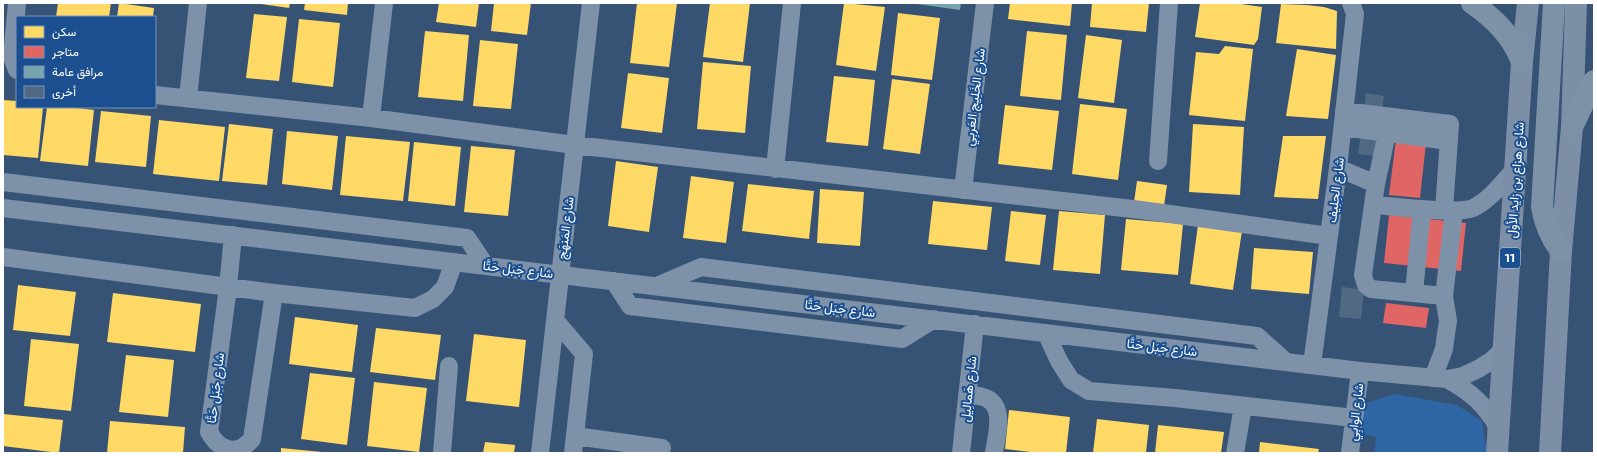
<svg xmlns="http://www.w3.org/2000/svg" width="1597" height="456" font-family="'Exo 2',Vazirmatn,sans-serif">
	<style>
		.green { fill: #2f66a5 }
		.homes { fill: #ffd966 }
		.shops { fill: #e06666 }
		.public { fill: #76a5af }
		.building { fill: #526984 }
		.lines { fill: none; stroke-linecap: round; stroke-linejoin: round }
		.minor { stroke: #7d92a8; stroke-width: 18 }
		.major { stroke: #7d8ea7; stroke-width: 22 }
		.highway { stroke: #7e92a7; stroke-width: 22 }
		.labels { text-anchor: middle; stroke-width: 4; stroke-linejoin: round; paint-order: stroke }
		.shield { fill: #1b4f8f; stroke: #bbcadd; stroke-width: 1 }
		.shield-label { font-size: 12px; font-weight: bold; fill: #fff }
		.street-label { font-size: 13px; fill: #fff; stroke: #1b4f8f }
	</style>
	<rect width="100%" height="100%" fill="#365274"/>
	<path class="green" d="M1394,394L1457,405L1482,421L1487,453H1374L1376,437L1358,433L1359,416L1367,403Z"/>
	<path class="homes" d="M58,3H111L109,17H56Z
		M119,3L154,8L153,17H117Z
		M254,3H290L289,8Z
		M305,3H348L347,15L304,10Z
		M439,3H479L476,27L436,22Z
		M494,3H531L527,35L491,31Z
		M637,3H677L669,67L630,63Z
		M710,3H750L743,62L703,57Z
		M844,3L885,7L876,71L836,65Z
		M1010,3H1072L1070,26L1008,19Z
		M1092,3H1149L1146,32L1090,27Z
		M1200,3H1234L1262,7L1258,39L1254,45L1195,37Z
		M1281,4L1307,5L1324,7L1337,11L1336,49L1276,43Z
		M898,13L940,18L932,80L891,75Z
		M254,14L287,17L279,81L246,78Z
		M299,19L340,23L333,87L292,82Z
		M425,31L469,35L463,101L418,97Z
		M1027,31L1067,35L1061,100L1020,96Z
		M1086,35L1122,40L1114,103L1078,98Z
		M480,40L518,44L511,109L473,106Z
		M1225,46L1253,49L1245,121L1189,115L1196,52L1219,54Z
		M1297,49L1336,55L1328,119L1286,116Z
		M703,62L751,66L745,133L697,129Z
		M628,73L669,78L662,133L621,128Z
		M834,76L875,80L868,146L826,142Z
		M892,79L930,84L920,154L883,149Z
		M3,100L17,101V107H43L38,158L3,155Z
		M1080,104L1127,109L1118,180L1072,174Z
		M1005,105L1059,111L1052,170L998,164Z
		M47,107H68L94,110L88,166L40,161Z
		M101,111L151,116L146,167L95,162Z
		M159,120L225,127L219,181L153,174Z
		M229,124L273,129L267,185L222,181Z
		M1193,124L1244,127L1240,195L1189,192Z
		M287,131L338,136L332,190L282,184Z
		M346,136L410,142L403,201L340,195Z
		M1283,136H1326L1318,199L1274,197Z
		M414,142L461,147L455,206L408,201Z
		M471,146L515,150L508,216L464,212Z
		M616,161L658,167L649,232L608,226Z
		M691,176L734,182L726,243L683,238Z
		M1137,181L1167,185L1164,206L1134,202Z
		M748,184L814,191L809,239L742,231Z
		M820,189L864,192L860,246L817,243Z
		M933,201L992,207L987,250L928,244Z
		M1011,211L1046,215L1040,265L1005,261Z
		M1059,211L1105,215L1100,274L1053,270Z
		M1126,219L1183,224L1178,275L1121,270Z
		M1198,225L1242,231L1233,290L1190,284Z
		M1254,248L1313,252L1309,294L1251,289Z
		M18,285L76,292L70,336L13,330Z
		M113,293L201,304L195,352L107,342Z
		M295,317L358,325L352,372L289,364Z
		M376,328L441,335L435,380L370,372Z
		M474,334L526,340L519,407L466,401Z
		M31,339L79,344L71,411L24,406Z
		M126,355L174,360L168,417L119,412Z
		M310,373L355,378L347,445L301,439Z
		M374,382L427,388L419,452L367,446Z
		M1009,410L1070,417L1066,453H1039L1005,449Z
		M3,414L63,420L59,453L3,446Z
		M1097,419L1149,425L1146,453H1093Z
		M110,421L185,427L183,453H107Z
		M1158,425L1224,432L1221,453H1155Z
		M485,442L515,445L514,453H483Z
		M1260,442L1319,449L1318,453H1259Z
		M281,448L322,452V453H281Z"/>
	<path class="shops" d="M1396,139L1426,143L1420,198L1389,195Z
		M1389,215L1466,223L1461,271L1384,263Z
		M1386,303L1429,308L1426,328L1383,323Z"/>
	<path class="public" d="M910,3H961L960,10Z"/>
	<path class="building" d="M1366,93L1384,96L1376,156L1358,154Z
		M1342,287L1364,290L1361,319L1339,317Z"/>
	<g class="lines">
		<path class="minor" d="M17,3L12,57L17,70
			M155,95L371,118L575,145L1141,210L1329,236
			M188,98L198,3
			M1344,111L1450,124L1444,210
			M1388,117L1387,133L1376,184L1363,275L1366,285L1371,289L1444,296
			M371,118L384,3
			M1343,127L1449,141
			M1158,161L1169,3
			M1338,168L1376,184
			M775,169L792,3
			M3,182L467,238L486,266
			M963,190L985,3
			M1374,205C1395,206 1456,215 1473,208C1491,199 1503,182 1516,168
			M3,208L1360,371L1447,379L1463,376L1478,369L1491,361L1503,350
			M233,235L228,287L209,432C220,452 238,456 252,439L274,293
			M3,257L274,293L415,308L433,299L445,287L454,262
			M614,281L630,306L902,339L934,319
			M657,286L701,267L1257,336L1286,362
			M1414,293L1422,209
			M555,320L584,354L573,453
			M1046,333L1059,361L1071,380L1089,391L1175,398L1354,418
			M1312,365L1338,168L1355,14L1351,3
			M1433,378L1444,349L1446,334L1448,321L1444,296L1454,211
			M1447,379C1471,392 1484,404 1498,427
			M968,394C973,395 980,396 986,398C1006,407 996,437 994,453
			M575,436L662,448
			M442,453L449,366
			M540,453L591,3
			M961,453L975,324
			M1235,453L1243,406
			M1350,453L1360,371"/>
		<path class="major" d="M1497,453L1522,62L1528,3
			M1550,453L1561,251L1572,127L1576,3"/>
		<path class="highway" d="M1472,3C1495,19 1512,36 1522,62
			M1554,3L1542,207C1545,224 1550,237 1561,251
			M1572,127L1594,81"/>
	</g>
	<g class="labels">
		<rect class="shield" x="1500" y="248" width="20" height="20" rx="3"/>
		<g class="shield-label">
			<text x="1510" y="262">11</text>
		</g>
		<g class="street-label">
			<text transform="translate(974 97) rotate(-83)" y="5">شارع الخَلِيج العَربِي</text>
			<text transform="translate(1515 180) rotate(-86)" y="5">شارع هزاع بن زايد الأول</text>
			<text transform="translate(1335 190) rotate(-83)" y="5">شارع الحِلِيف</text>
			<text transform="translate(565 228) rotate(-83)" y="5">شارع المَنهَج</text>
			<text transform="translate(518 269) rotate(7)" y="5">شارع جَبَل حَتَّا</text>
			<text transform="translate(840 308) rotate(7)" y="5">شارع جَبَل حَتَّا</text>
			<text transform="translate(1162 347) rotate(7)" y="5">شارع جَبَل حَتَّا</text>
			<text transform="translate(215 388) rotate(-83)" y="5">شارع جَبَل حَتَّا</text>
			<text transform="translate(968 389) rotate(-84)" y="5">شارع هَمالِيل</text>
			<text transform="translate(1355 412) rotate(-83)" y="5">شارع الوابِي</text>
		</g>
	</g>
	<rect width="1597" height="456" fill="none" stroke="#ffffff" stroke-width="8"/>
	<rect x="16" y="16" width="140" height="92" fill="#1b4f8f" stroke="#7695bc"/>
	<rect x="24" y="26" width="20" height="12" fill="#ffd966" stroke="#7695bc"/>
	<text x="52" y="36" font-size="12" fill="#ffffff">سكن</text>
	<rect x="24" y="46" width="20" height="12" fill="#e06666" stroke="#7695bc"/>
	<text x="52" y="56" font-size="12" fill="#ffffff">متاجر</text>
	<rect x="24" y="66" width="20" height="12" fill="#76a5af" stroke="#7695bc"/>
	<text x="52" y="76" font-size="12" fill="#ffffff">مرافق عامة</text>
	<rect x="24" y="86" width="20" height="12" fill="#526984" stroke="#7695bc"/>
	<text x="52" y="96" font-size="12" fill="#ffffff">أخرى</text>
</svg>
